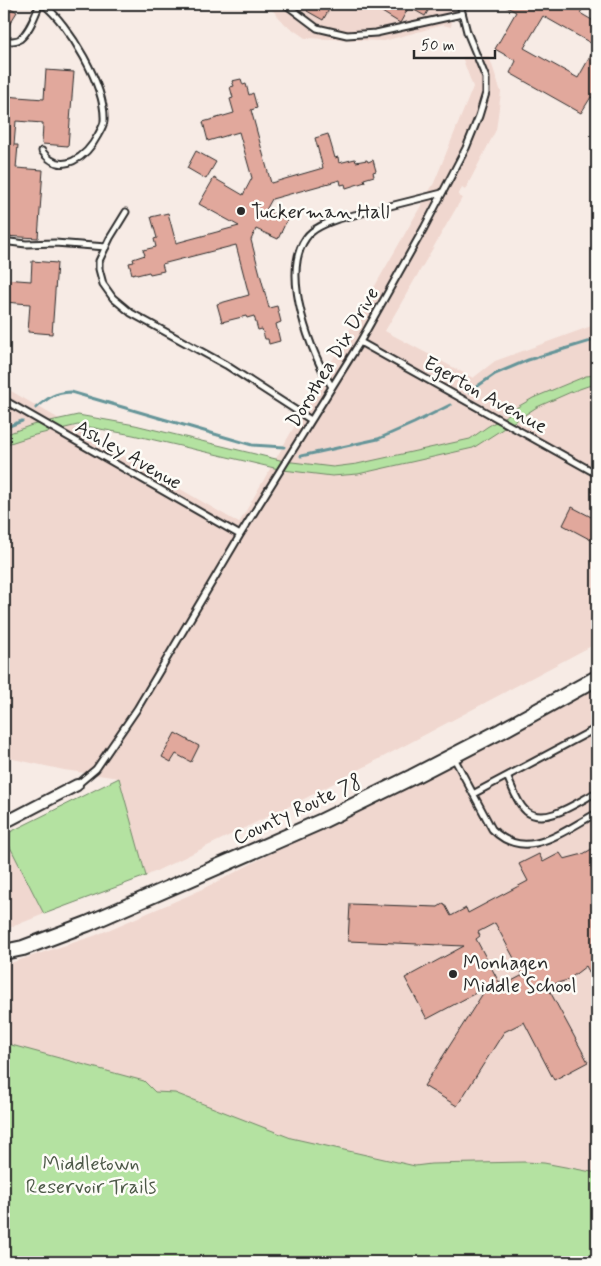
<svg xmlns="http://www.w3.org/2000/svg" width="601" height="1266" font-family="Mynerve,sans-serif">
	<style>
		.built { fill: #f0d7cf }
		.green { fill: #b4e2a1; stroke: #708666 }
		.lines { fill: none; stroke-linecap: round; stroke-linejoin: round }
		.stream { stroke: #659599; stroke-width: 3 }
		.building { fill: #e1a89c; stroke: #2b2b2b; fill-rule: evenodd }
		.service-casing { stroke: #2b2b2b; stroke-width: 9 }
		.minor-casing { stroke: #2b2b2b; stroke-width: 14 }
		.tertiary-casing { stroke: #2b2b2b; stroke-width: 18 }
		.service { stroke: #fdfcf7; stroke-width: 5 }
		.minor { stroke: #fdfcf7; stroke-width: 10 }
		.tertiary { stroke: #fdfcf7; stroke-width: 14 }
		.poi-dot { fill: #2b2b2b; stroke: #fdfcf7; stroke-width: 2 }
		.labels { text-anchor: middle; stroke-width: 5; stroke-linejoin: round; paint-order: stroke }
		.poi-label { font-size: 20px; fill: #2b2b2b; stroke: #fdfcf7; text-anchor: start }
		.street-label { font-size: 20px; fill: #2b2b2b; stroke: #fdfcf7 }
		.park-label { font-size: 20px; fill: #4d5948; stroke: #fdfcf7 }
	</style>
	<rect width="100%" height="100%" fill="#f7ebe5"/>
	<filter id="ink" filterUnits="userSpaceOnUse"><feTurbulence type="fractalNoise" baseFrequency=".02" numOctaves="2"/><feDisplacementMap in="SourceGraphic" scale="10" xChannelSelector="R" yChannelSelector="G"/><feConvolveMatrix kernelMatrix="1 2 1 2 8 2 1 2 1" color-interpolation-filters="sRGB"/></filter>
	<g filter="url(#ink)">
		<path class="built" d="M267,4H455L451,27L443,25L384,41L305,38L285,24Z
			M489,56L501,92L496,130L465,190L462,188L458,195L462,198L385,331L473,378L495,361L597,324V643L306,798L146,876L119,778L64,770L4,757V387L239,523L434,183L473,87L462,57Z
			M597,678V1235L4,1056V965L94,936L192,894L232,874Z
			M4,835L44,914L4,930Z"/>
		<path class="green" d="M597,375V385L588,386L571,392L537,407L473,448L358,474L332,476L283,470L133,435L78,425L35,435L4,445V435L32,425L78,415L135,425L284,461L333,467L357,464L470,439L487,427L509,414L514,409L533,398L586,376Z
			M119,778L146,876L44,914L4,835Z
			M4,1043L144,1081L155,1092L175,1093L291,1138L415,1166L431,1164L524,1162L544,1163L597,1173V1262H4Z"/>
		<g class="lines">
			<path class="stream" d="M469,392L495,374L528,360L597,339
				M36,408C49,397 54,393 71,392L252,445L284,447
				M4,428L22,421
				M301,456L378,439L414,423L450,405"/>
		</g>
		<path class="building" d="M4,4L17,12L4,33Z
			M311,4H332L323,20L307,11Z
			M387,4H432L425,16L409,7L400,23L382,12Z
			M501,4H586L580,13L597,23V100L591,97L581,113L510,73L516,61L495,49L516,12ZM543,16L596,46L578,78L524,48Z
			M46,70L74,72L68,146L42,144L43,123L16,121L14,145H18L16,168L43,170L38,238L4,236V96L44,99Z
			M241,79L243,85L246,84L249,95L253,93L257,108L251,110L271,183L323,168L315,138L328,134L335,158L338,157L339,163L355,159L356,162L367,160L368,162L373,160L376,171L373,172L374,176L364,179L365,182L346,188L345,184L341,185L340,180L272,199L266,210L287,220L278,239L256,229L251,240L269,308L277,306L281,322L276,324L280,341L269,344L268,339H265L262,329L258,330L254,316L247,318L246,316L222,322L217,304L249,295L236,245L162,264L164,271L150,274L149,272L137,275L136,273L132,274L129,263L134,262L133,259L145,255L143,250L156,247L154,239L157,238L151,217L168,213L176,243L239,226L199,204L214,178L243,195L252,178L239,132L208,141L203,122L234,113L230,99L233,98L230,87L234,86L232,81Z
			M196,151L216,162L206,179L187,168Z
			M32,261L57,263L52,334L28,332L30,304L4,302V279L31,281Z
			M572,507L597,520V533L593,541L563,525Z
			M175,733L199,746L191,762L176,754L171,762L162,757Z
			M597,846V987L586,966L568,980L547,986L588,1062L554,1080L524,1022L504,1032L457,1106L424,1086L487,987L427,1019L405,978L464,946L348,941L350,904L438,907L444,903L451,916L466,908L468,913L528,881L519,864L539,854L543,862L560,853L564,859L583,854ZM495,923L523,975L506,984L503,980L499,982L476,939L480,936L478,932Z"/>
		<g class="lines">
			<g class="service-casing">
				<path id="service" d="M285,4L317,28L347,35L376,33L462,14
					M4,41C9,41 15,42 20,39C30,31 35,15 40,4
					M42,151C61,178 87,156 98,135C100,131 104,125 104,121C106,87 69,24 43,4
					M126,212L110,238L99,261V269L103,284L113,298L131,313L226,365L311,420
					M10,242L26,244L55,243L106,247
					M360,342L597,474
					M332,387C311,354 280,274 306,238C313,228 327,223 338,219L442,193
					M4,400L240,535
					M454,758L492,829C526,864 564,830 597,813
					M507,776C512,787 517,803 526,811C545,827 579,801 597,792
					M77,785L96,769L137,709L240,535L360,342L424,228L466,148L479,116L486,93V78L467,32L460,4
					M473,794L597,728"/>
			</g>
			<g class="minor-casing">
				<path id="minor" d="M4,823L77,785"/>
			</g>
			<g class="tertiary-casing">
				<path id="tertiary" d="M4,952L23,948L87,924L320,822L412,777L501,731L597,678"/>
			</g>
			<use href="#service" class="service"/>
			<use href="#minor" class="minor"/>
			<use href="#tertiary" class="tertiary"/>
		</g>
	</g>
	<g class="poi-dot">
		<circle cx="241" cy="211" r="5"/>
		<circle cx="453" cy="974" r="5"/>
	</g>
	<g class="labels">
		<g class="poi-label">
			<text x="251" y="218">Tuckerman Hall</text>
			<text x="463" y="969">Monhagen<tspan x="463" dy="23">Middle School</tspan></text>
		</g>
		<g class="street-label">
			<text transform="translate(332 357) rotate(-59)" y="7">Dorothea Dix Drive</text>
			<text transform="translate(486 394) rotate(29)" y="7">Egerton Avenue</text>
			<text transform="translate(129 454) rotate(30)" y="7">Ashley Avenue</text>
			<text transform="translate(297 809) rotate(-25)" y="7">County Route 78</text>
		</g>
		<g class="park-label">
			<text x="91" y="1170">Middletown<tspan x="91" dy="23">Reservoir Trails</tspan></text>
		</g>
	</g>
	<rect width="601" height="1266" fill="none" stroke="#fdfcf7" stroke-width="20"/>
	<rect x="10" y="10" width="581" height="1246" fill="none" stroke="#2b2b2b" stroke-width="2" filter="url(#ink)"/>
	<path d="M414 50v8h81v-8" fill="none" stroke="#2b2b2b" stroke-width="2.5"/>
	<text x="421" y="50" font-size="15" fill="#2b2b2b" stroke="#fdfcf7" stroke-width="4" paint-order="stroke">50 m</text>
</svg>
